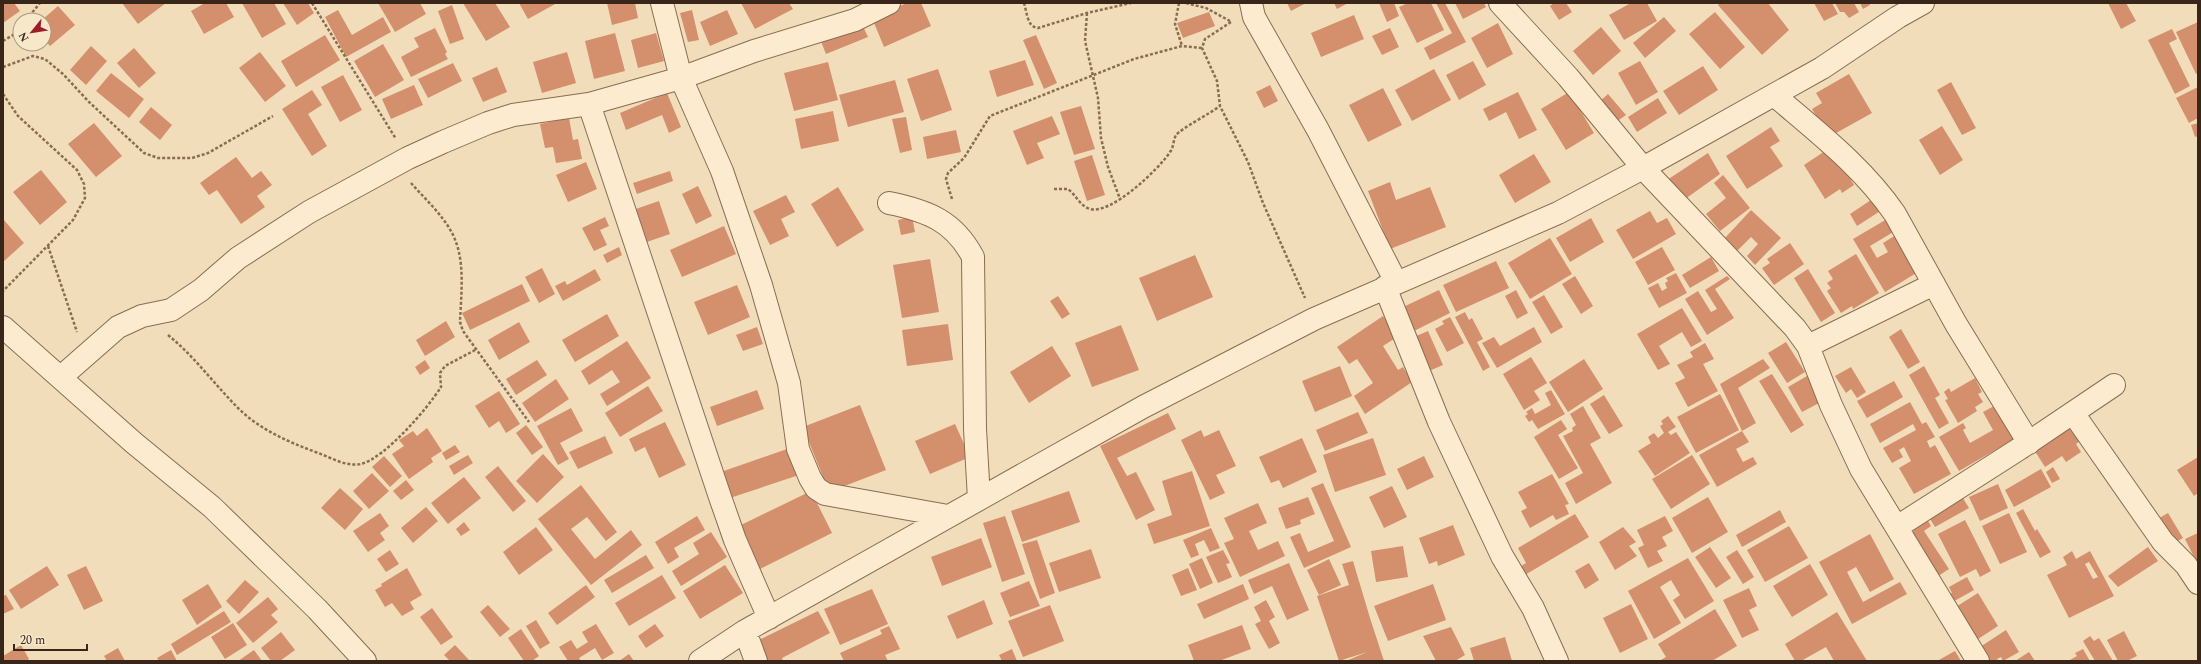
<svg xmlns="http://www.w3.org/2000/svg" width="2201" height="664" font-family="Spectral,serif">
	<style>
		.building { fill: #d48f6c; fill-rule: evenodd }
		.lines { fill: none; stroke-linecap: round; stroke-linejoin: round }
		.minor-casing { stroke: #8a6c53; stroke-width: 24 }
		.tertiary-casing { stroke: #8a6c53; stroke-width: 24 }
		.path { stroke: #8a6c53; stroke-width: 2.5; stroke-dasharray: 3 2; stroke-linecap: butt }
		.minor { stroke: #fcebce; stroke-width: 22 }
		.tertiary { stroke: #fcebce; stroke-width: 22 }
	</style>
	<rect width="100%" height="100%" fill="#f2ddba"/>
	<path class="building" d="M3,3H14L20,11L3,23Z
		M122,3H166L138,24Z
		M205,3H226L234,17L204,34L191,11Z
		M242,3H274L286,24L262,38Z
		M283,3H308L314,13L297,25Z
		M378,3H420L426,14L395,32Z
		M463,3H495L510,27L486,41Z
		M519,3H557L528,19Z
		M607,3H635L638,18L612,25Z
		M741,3H789L793,9L755,29Z
		M907,3H921L931,26L884,47L872,18Z
		M1287,3H1306L1291,11Z
		M1334,3H1348L1337,9Z
		M1379,3H1394L1399,16L1387,22Z
		M1408,3H1431L1444,30L1417,43L1399,7Z
		M1436,3H1445L1466,42L1430,60L1424,48L1452,33Z
		M1455,3H1484L1486,7L1463,19Z
		M1554,3H1566L1572,12L1559,20L1550,6Z
		M1631,3H1647L1657,21L1624,40L1609,15Z
		M1720,3H1768L1789,30L1762,55L1718,5Z
		M1814,3H1832L1838,14L1824,21Z
		M1835,3H1854L1859,12L1849,18L1844,12H1840Z
		M1860,3H1869L1870,5L1863,9Z
		M2108,3H2126L2136,21L2121,29Z
		M452,5L464,39L450,44L438,11Z
		M58,6L75,25L50,46L44,39V20H42Z
		M338,10L352,35L383,17L391,32L346,57L325,17Z
		M692,10L699,40L688,42L680,13Z
		M727,10L738,34L710,46L700,22Z
		M1209,12L1215,26L1183,38L1177,23Z
		M1715,12L1745,47L1720,69L1689,34Z
		M1354,15L1364,39L1321,57L1311,33Z
		M1664,17L1676,31L1645,58L1633,43Z
		M861,22L868,37L826,54L820,39Z
		M2198,22V73L2196,74L2176,32Z
		M1498,23L1513,54L1487,68L1471,38Z
		M1601,27L1621,51L1593,75L1573,51Z
		M435,28L447,52L445,54L448,59L411,77L401,57L419,47L414,38Z
		M1390,28L1399,47L1382,55L1372,36Z
		M2172,29L2177,39L2169,43L2190,86L2175,94L2148,40Z
		M615,33L625,71L594,79L585,41Z
		M656,33L664,61L638,68L631,40Z
		M325,35L340,60L296,87L281,61Z
		M1036,35L1057,83L1044,89L1023,40Z
		M383,44L404,80L375,97L354,61Z
		M91,46L107,61L86,85L70,70Z
		M134,48L156,73L139,88L117,63Z
		M260,52L286,86L265,102L239,68Z
		M567,52L576,83L542,93L533,62Z
		M1025,60L1034,85L997,97L989,71Z
		M1473,61L1486,85L1459,100L1446,75Z
		M1640,61L1658,92L1636,105L1618,73Z
		M828,62L838,100L794,111L784,73Z
		M453,63L462,81L428,98L418,79Z
		M1703,66L1718,90L1679,115L1663,91Z
		M497,67L507,92L483,102L472,78Z
		M938,69L952,110L921,121L907,79Z
		M1434,69L1451,100L1412,121L1395,90Z
		M111,73L144,99L129,118L96,91Z
		M1849,74L1872,113L1829,137L1812,109L1822,103L1816,93Z
		M343,75L362,110L340,122L321,87Z
		M895,80L904,112L848,127L839,95Z
		M1951,82L1976,128L1962,135L1937,90Z
		M414,85L423,105L391,119L382,99Z
		M1270,85L1278,101L1264,108L1256,92Z
		M2198,87V118L2189,123L2176,98Z
		M1383,88L1402,125L1368,142L1349,105Z
		M312,90L322,105L308,114L327,146L312,156L282,109Z
		M1518,92L1537,130L1519,139L1506,112L1489,121L1483,109Z
		M1569,92L1594,133L1566,150L1541,109Z
		M667,93L681,127L669,133L662,115L626,130L620,113Z
		M1608,94L1626,115L1616,122L1599,102Z
		M1658,98L1667,113L1637,132L1628,117Z
		M1081,106L1095,149L1074,155L1060,112Z
		M151,107L172,125L160,140L139,122Z
		M833,111L839,141L801,149L795,119Z
		M1052,116L1060,134L1037,143L1044,158L1027,165L1013,131Z
		M906,117L912,150L900,153L892,119Z
		M569,118L573,140L578,139L582,159L556,163L553,147L545,148L540,124Z
		M94,123L122,156L96,177L68,144Z
		M2198,123V136L2195,137L2191,125Z
		M1942,126L1963,160L1940,175L1919,140Z
		M1771,127L1780,141L1770,147L1783,166L1747,189L1726,156Z
		M956,130L961,152L927,159L923,137Z
		M1831,147L1854,185L1842,193L1840,189L1825,199L1804,165Z
		M1708,153L1720,174L1681,202L1667,180Z
		M1534,154L1551,182L1515,203L1499,175Z
		M1092,155L1105,195L1087,201L1074,161Z
		M236,157L252,178L261,171L272,185L257,196L265,207L241,224L217,190L209,195L200,183Z
		M586,162L597,189L568,202L556,175Z
		M41,170L67,202L40,225L13,192Z
		M670,171L673,181L637,194L633,183Z
		M1723,175L1750,208L1720,231L1706,214L1726,198L1714,183Z
		M1390,182L1396,200L1430,187L1446,227L1390,249L1368,191Z
		M698,186L712,216L696,224L682,194Z
		M838,187L864,230L837,247L811,204Z
		M786,195L795,212L781,219L789,236L770,245L753,211Z
		M1877,196L1885,208L1857,226L1850,214Z
		M659,201L670,234L641,244L630,211Z
		M1751,210L1781,238L1755,265L1747,256L1758,244L1751,237L1737,251L1724,239Z
		M1650,211L1657,223L1667,218L1676,234L1633,259L1616,230Z
		M605,217L609,226L600,230L607,245L594,251L582,228Z
		M912,217L915,232L901,235L898,220Z
		M1591,218L1604,242L1570,262L1556,238Z
		M3,219L24,243L3,262Z
		M1887,219L1895,231L1870,246L1877,258L1888,252L1883,243L1896,235L1918,272L1885,292L1853,239Z
		M724,226L736,254L682,277L670,250Z
		M1550,238L1572,274L1530,299L1508,263Z
		M1790,243L1804,264L1774,285L1762,268L1770,263L1767,259Z
		M619,247L622,255L607,263L603,255Z
		M1662,247L1675,270L1648,285L1635,262Z
		M1856,254L1879,293L1853,309L1852,306L1841,313L1827,291L1831,288L1827,283L1833,279L1828,271Z
		M1195,255L1213,297L1157,321L1139,278Z
		M1711,257L1719,271L1690,288L1682,275Z
		M930,259L939,312L902,318L893,265Z
		M1496,261L1509,288L1456,312L1443,285Z
		M542,268L555,294L539,303L525,277Z
		M595,269L601,280L563,301L555,286L565,281L567,285Z
		M1808,269L1835,313L1821,322L1794,278Z
		M1676,273L1687,293L1659,308L1648,288L1658,283L1662,291L1667,288L1665,283L1668,281L1666,278Z
		M1575,276L1593,306L1581,314L1562,284Z
		M1727,276L1730,279L1715,289L1734,318L1707,335L1685,299L1698,291L1711,312L1717,309L1705,290Z
		M522,284L530,301L470,330L462,313Z
		M737,285L750,317L708,335L694,302Z
		M1439,290L1450,313L1410,333L1399,309Z
		M1516,290L1528,313L1517,319L1505,296Z
		M1544,295L1563,327L1551,334L1532,302Z
		M1058,296L1070,314L1062,319L1050,301Z
		M1682,308L1702,341L1691,347L1682,332L1659,346L1670,364L1658,370L1637,334Z
		M1465,312L1469,320L1472,318L1483,339L1477,342L1490,367L1483,371L1455,317Z
		M607,314L619,336L575,362L562,340Z
		M1383,316L1397,337L1383,346L1398,370L1403,367L1412,382L1365,414L1354,396L1373,383L1357,359L1349,364L1337,347Z
		M1450,317L1464,343L1447,352L1435,329L1444,324L1442,321Z
		M446,321L455,337L425,356L416,340Z
		M519,322L530,342L499,360L488,340Z
		M948,324L953,360L907,366L902,330Z
		M1121,325L1139,370L1092,387L1075,343Z
		M757,327L763,344L743,351L736,335Z
		M1534,327L1542,342L1497,368L1482,343L1494,337L1500,346Z
		M1901,329L1920,362L1908,369L1889,337Z
		M1428,331L1443,365L1429,371L1414,337Z
		M627,341L651,378L607,406L600,394L620,382L612,370L589,385L581,371Z
		M1786,342L1805,372L1787,383L1768,353Z
		M1705,343L1714,359L1703,364L1718,391L1688,407L1675,383L1685,378L1677,365L1693,357L1690,352Z
		M1052,346L1071,376L1029,403L1010,372Z
		M1531,357L1547,383L1534,391L1540,400L1524,410L1503,374Z
		M1584,359L1603,389L1568,412L1549,382Z
		M1763,359L1770,368L1738,388L1756,423L1742,431L1720,384Z
		M425,360L430,368L420,375L415,367Z
		M537,360L547,375L516,395L506,379Z
		M1340,366L1352,396L1315,412L1302,381Z
		M1924,366L1940,395L1935,398L1949,423L1939,429L1909,375Z
		M1851,367L1866,392L1857,398L1851,389L1846,393L1835,376Z
		M1772,374L1804,425L1791,433L1759,381Z
		M1807,376L1821,402L1802,412L1788,387Z
		M1975,378L1982,392L1978,394L1983,402L1975,407L1977,411L1958,423L1945,400L1948,399L1944,392L1949,388L1951,392Z
		M556,379L569,399L535,422L522,403Z
		M1894,381L1903,397L1867,418L1857,401Z
		M648,386L663,411L620,437L605,413Z
		M757,390L764,409L717,426L710,407Z
		M1551,390L1565,414L1538,429L1532,420L1529,422L1525,416L1528,414L1526,412L1532,408L1535,414L1551,405L1545,393Z
		M499,391L520,424L506,433L499,421L489,428L475,406Z
		M1720,394L1739,430L1696,453L1677,417Z
		M1604,395L1623,426L1609,434L1590,404Z
		M1910,402L1922,424L1926,422L1935,437L1927,441L1930,448L1935,445L1951,474L1914,494L1899,468L1911,461L1904,447L1899,450L1903,457L1892,463L1883,448L1916,430L1913,424L1880,443L1870,424Z
		M860,405L886,470L829,492L803,427Z
		M1996,405L2016,438L1959,471L1939,437L1963,423L1966,428L1963,430L1970,443L1993,430L1983,412Z
		M1583,406L1601,438L1590,444L1612,483L1576,504L1565,483L1583,473L1563,436L1573,431L1572,428L1576,425L1570,414Z
		M571,408L583,431L560,443L569,459L558,465L537,426Z
		M1358,412L1368,433L1325,451L1316,430Z
		M1168,413L1176,429L1117,458L1127,476L1136,472L1155,510L1136,520L1100,446Z
		M1668,416L1676,427L1668,432L1671,435L1676,432L1690,453L1655,476L1638,451L1651,443L1648,437L1654,433L1658,438L1664,433L1660,426L1663,424L1661,421Z
		M2071,419L2084,438L2076,444L2081,452L2066,462L2062,456L2045,467L2031,445Z
		M1561,420L1567,429L1558,435L1578,468L1559,479L1534,437Z
		M665,422L686,465L659,478L645,447L635,452L629,439Z
		M955,424L970,457L930,474L915,441Z
		M526,425L543,447L532,455L516,433Z
		M427,428L442,451L431,458L433,462L409,479L392,454L404,446L399,440L413,431L417,436Z
		M1201,430L1204,437L1219,430L1236,466L1216,475L1225,493L1210,500L1181,440Z
		M1742,431L1749,442L1736,449L1743,462L1753,457L1757,464L1717,487L1699,455Z
		M605,436L613,453L578,469L569,452Z
		M1302,438L1317,472L1283,488L1279,480L1271,483L1259,457Z
		M1373,438L1386,475L1335,492L1323,455Z
		M455,445L460,452L446,460L442,453Z
		M790,448L799,475L727,499L718,473Z
		M543,454L564,477L537,503L516,481Z
		M468,455L473,463L454,475L449,466Z
		M1692,455L1710,484L1671,509L1652,479Z
		M384,456L402,476L390,487L372,467Z
		M1424,456L1434,477L1407,490L1397,469Z
		M2198,457V493L2194,496L2177,470Z
		M498,466L526,501L513,512L485,477Z
		M2053,467L2060,479L2052,483L2046,472Z
		M2041,469L2051,487L2014,507L2005,490Z
		M1192,471L1210,526L1154,544L1147,524L1172,515L1162,481Z
		M372,473L389,491L369,509L353,491Z
		M1552,474L1569,504L1565,505L1569,514L1556,520L1553,515L1530,528L1521,511L1527,508L1518,492Z
		M464,477L481,498L448,524L431,503Z
		M406,480L414,490L401,500L393,491Z
		M1323,483L1351,547L1304,568L1290,537L1300,533L1308,552L1334,541L1311,488Z
		M1998,484L2008,508L1980,521L1969,497Z
		M581,485L617,532L606,541L587,517L571,529L595,559L631,530L642,545L591,585L538,519Z
		M1392,486L1407,517L1384,528L1369,497Z
		M340,488L363,509L345,530L321,508Z
		M811,491L832,533L760,569L739,526Z
		M1069,491L1080,522L1022,542L1011,511Z
		M1961,495L1969,508L1935,527L1927,514Z
		M1308,497L1315,514L1300,520L1301,524L1286,529L1278,508Z
		M1708,497L1728,532L1692,553L1672,518Z
		M1258,503L1267,523L1249,531L1258,550L1278,541L1285,556L1240,577L1224,543L1234,539L1224,518Z
		M426,507L438,521L413,543L401,528Z
		M2023,509L2035,531L2037,529L2051,552L2040,558L2016,513Z
		M1780,510L1786,522L1742,547L1736,535Z
		M380,513L389,526L380,533L385,540L368,552L353,531Z
		M2009,513L2027,552L2000,564L1982,526Z
		M2168,513L2183,538L2169,546L2154,521Z
		M1575,514L1589,537L1518,579L1513,571L1526,563L1518,548Z
		M697,516L705,530L674,548L679,557L668,564L655,542Z
		M1005,516L1025,574L1002,582L983,523Z
		M1665,516L1673,531L1662,537L1667,546L1657,551L1663,561L1648,568L1638,548L1644,545L1637,530Z
		M1927,519L1931,526L1924,531L1949,569L1932,580L1903,535Z
		M1965,520L1991,571L1980,577L1976,569L1960,577L1938,534Z
		M464,522L470,530L461,536L456,529Z
		M1453,525L1465,555L1438,566L1437,561L1429,564L1419,538Z
		M1789,526L1808,558L1765,582L1747,550Z
		M536,527L553,550L519,575L503,552Z
		M1623,527L1636,542L1629,546L1637,556L1615,570L1599,542Z
		M1211,528L1220,548L1210,552L1204,540L1195,544L1199,555L1191,558L1183,540Z
		M711,532L727,557L681,586L672,571L699,554L693,543Z
		M2198,533V565L2185,539Z
		M1870,534L1894,579L1870,592L1856,567L1847,572L1863,602L1900,582L1907,594L1852,624L1819,562Z
		M981,538L992,567L942,586L931,557Z
		M1037,540L1055,593L1040,599L1022,544Z
		M1403,546L1408,577L1376,582L1371,551Z
		M1710,547L1731,578L1716,588L1695,557Z
		M2148,547L2158,561L2118,587L2108,576Z
		M1091,549L1101,578L1059,592L1049,563Z
		M390,550L399,564L386,572L377,559Z
		M1223,550L1230,563L1226,564L1232,577L1218,583L1206,557Z
		M1737,550L1754,577L1743,584L1726,557Z
		M2072,551L2076,559L2090,551L2114,596L2069,618L2047,575L2067,565L2063,557ZM2089,562L2098,577L2093,579L2085,564Z
		M646,555L654,568L612,593L604,580Z
		M1202,558L1213,583L1200,589L1189,564Z
		M1688,558L1714,601L1685,619L1673,600L1680,595L1671,580L1660,587L1681,623L1654,639L1628,591Z
		M1329,559L1341,585L1319,595L1307,570Z
		M1353,561L1370,618L1384,661H1346L1367,652L1339,661L1317,596L1349,585L1342,564Z
		M1289,563L1309,610L1287,620L1272,586L1254,594L1248,580Z
		M1589,563L1599,580L1585,589L1575,571Z
		M1810,564L1828,595L1792,617L1773,586Z
		M725,565L743,593L700,619L683,591Z
		M47,566L59,585L21,609L9,590Z
		M86,566L103,601L84,610L67,575Z
		M407,568L422,595L410,602L414,609L402,616L392,603L385,607L375,590L382,586L381,584Z
		M1188,568L1197,590L1181,596L1172,575Z
		M662,575L676,598L629,626L615,603Z
		M1967,577L1974,590L1949,604L1945,597L1952,593L1949,587Z
		M245,580L259,592L239,614L226,601Z
		M1029,581L1040,606L1010,617L1000,593Z
		M208,584L222,607L197,625L182,600Z
		M1243,584L1249,599L1204,619L1197,604Z
		M1433,584L1446,620L1388,641L1374,606Z
		M586,585L595,597L557,625L548,613Z
		M1749,588L1757,606L1749,610L1759,630L1742,638L1723,600Z
		M872,589L888,624L840,645L824,609Z
		M1978,593L1998,626L1972,643L1951,610Z
		M6,595L14,609L3,614V596Z
		M268,597L278,609L271,615L278,622L253,643L236,623Z
		M984,600L993,624L957,639L947,616Z
		M1266,600L1275,617L1269,621L1280,643L1269,649L1255,624L1261,621L1254,607Z
		M1631,604L1648,639L1620,653L1603,618Z
		M488,605L510,629L500,637L480,612Z
		M1050,605L1064,641L1023,657L1008,621Z
		M432,608L453,637L441,645L420,617Z
		M1715,609L1737,646L1712,661H1659L1666,657L1658,644Z
		M224,611L231,622L177,655L171,644Z
		M818,611L830,633L782,658L783,661H762L753,643Z
		M1837,612L1867,661H1834L1826,647L1801,661H1795L1785,644Z
		M536,620L550,643L540,649L526,626Z
		M233,623L247,645L225,659L211,637Z
		M596,624L614,653L602,660L595,648L579,658L581,661H568L559,647L571,640L577,649L588,642L582,632Z
		M655,624L664,636L646,648L638,636Z
		M1242,625L1251,649L1219,661H1194L1188,645Z
		M889,626L900,649L885,655L888,661H844L840,653L882,634L880,630Z
		M1451,627L1465,655L1455,661H1436L1423,636Z
		M521,629L539,656L532,661H524L508,638Z
		M2006,630L2019,652L2003,661L2001,657L1997,659L1998,661H1988L1980,647Z
		M2124,631L2137,656L2127,661H2118L2107,640Z
		M281,632L295,650L280,661H271L261,648Z
		M2090,636L2094,641L2099,638L2113,661H2095L2083,641Z
		M1505,637L1512,661H1474L1470,648Z
		M21,645L29,659L26,661H3V656Z
		M455,645L470,661H450L444,655Z
		M118,648L125,661H107L104,656Z
		M1012,649L1017,661H1002L999,655Z
		M2083,649L2090,661H2068L2077,656L2075,653Z
		M171,650L177,661H159L157,658Z
		M254,650L262,661H238Z
		M1955,651L1961,661H1937Z
		M2029,652L2035,661H2015Z
		M629,654L634,661H619Z"/>
	<g class="lines">
		<g class="minor-casing">
			<path id="minor" d="M662,3L681,78L722,171L761,285L789,383L798,449L810,478L816,488L825,494L948,516
				M1251,3L1254,17L1318,130L1396,282
				M1500,3L1568,77L1643,168L1795,328L1808,346L1831,405L1861,469L1978,661
				M1774,95C1817,132 1863,167 1895,214L1956,324L2029,443
				M589,104L720,497L735,540L769,618
				M889,203C928,211 954,221 973,257L975,429L979,499
				M1385,287L1439,422L1502,556L1533,608L1557,661
				M1808,346L1934,284
				M61,377L118,327L142,316L171,310L201,290L238,258L309,212L408,158L443,142L488,123L513,115L589,104L681,78L754,51L855,20L889,3
				M2073,413L2163,542L2186,565L2198,583
				M1897,527L2019,449L2114,385
				M745,631L756,661
				M700,661L745,631L1143,407L1314,319L1558,213L1643,168L1822,68L1898,17L1923,3"/>
		</g>
		<g class="tertiary-casing">
			<path id="tertiary" d="M3,327L134,443L212,507L317,609L365,661"/>
		</g>
		<path class="path" d="M312,3L396,139
			M1024,3C1027,12 1027,27 1038,28L1087,13L1131,3
			M1179,3L1175,24L1182,46
			M1186,3L1206,8L1230,21
			M1087,13L1085,41L1098,98L1101,138L1108,167L1120,199
			M26,20L40,3
			M1231,22L1205,39L1202,48L1217,81L1220,106L1248,162L1263,203L1305,298
			M3,41L13,35L20,26
			M3,67L33,56L45,59L63,74L89,102L144,153L158,158H192L208,153L273,116
			M3,94L18,116L77,170L84,184L85,198L73,220L3,291
			M411,183C425,199 442,214 452,233C466,259 461,294 460,322L463,331L529,422
			M1054,189H1068C1076,195 1080,206 1090,209C1111,215 1159,169 1170,152C1174,147 1173,140 1176,135C1182,128 1211,113 1220,106
			M952,199L946,179L948,173L964,158L990,116L1134,59L1182,46L1202,48
			M48,246L77,332
			M168,335C195,357 215,385 239,409C262,431 289,442 318,453C332,458 346,467 361,464C385,458 428,408 441,387L440,373L445,366L477,349"/>
		<use href="#minor" class="minor"/>
		<use href="#tertiary" class="tertiary"/>
	</g>
	<rect width="2201" height="664" fill="none" stroke="#372619" stroke-width="8"/>
	<g transform="translate(32 32) rotate(240)"><circle r="19" fill="#f8e8ca" stroke="#ab9a83"/>
	<path d="M0-3L7 15L0 10L-7 15Z" fill="#9e1e28"/>
	<text y="-6" font-size="11" font-weight="bold" text-anchor="middle" fill="#372619">N</text>
	</g>
	<path d="M14 644v6h73v-6" fill="none" stroke="#372619" stroke-width="2"/>
	<text x="20" y="644" font-size="12" fill="#372619" stroke="#f8e8ca" stroke-width="3" paint-order="stroke">20 m</text>
</svg>
